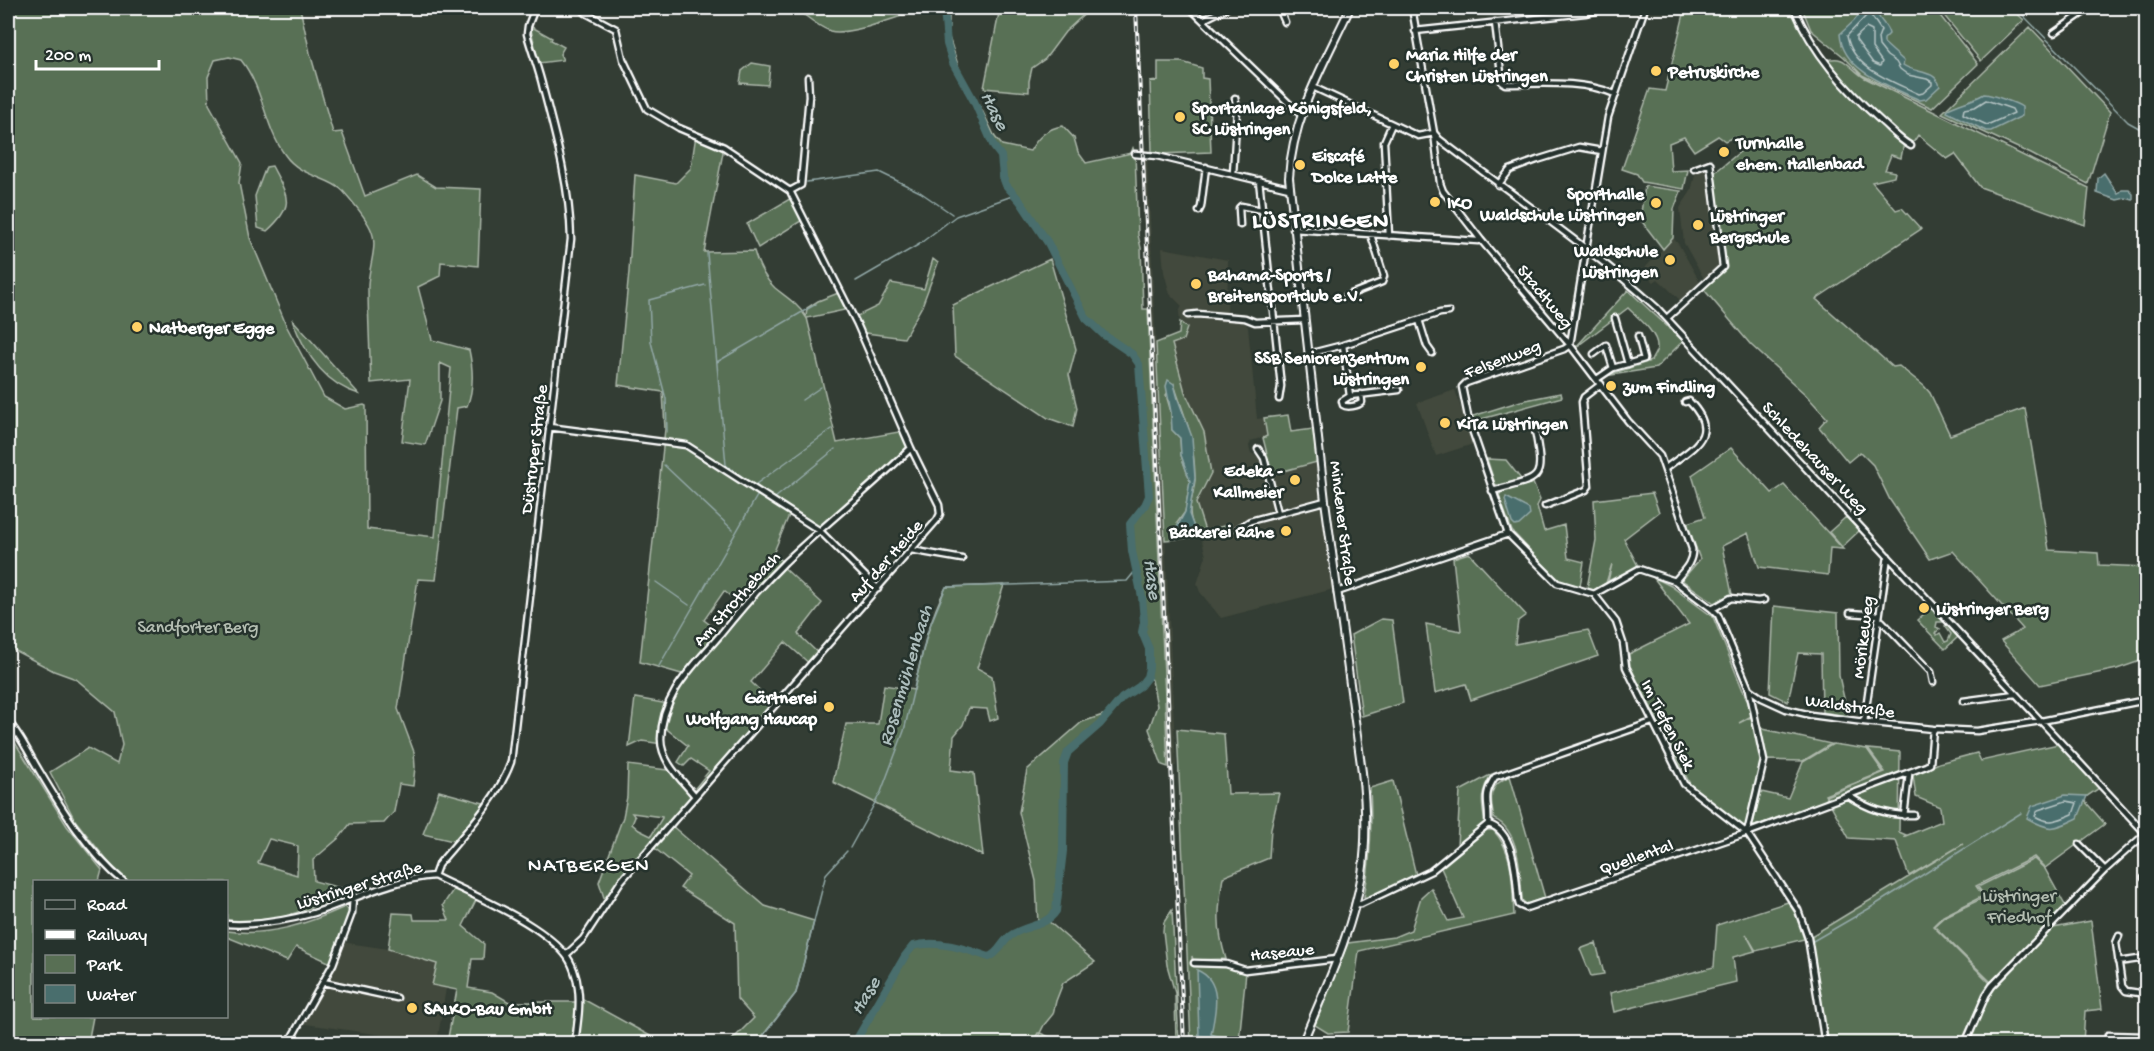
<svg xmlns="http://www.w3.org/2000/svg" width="2154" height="1051" font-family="'Gochi Hand',sans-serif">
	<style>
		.built { fill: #42493c }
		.green { fill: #586f54; stroke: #acb7aa; stroke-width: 1.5; fill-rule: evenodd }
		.water { fill: #496e6d; stroke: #92a8a7; stroke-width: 1.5 }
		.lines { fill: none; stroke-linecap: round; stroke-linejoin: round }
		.shore { stroke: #b6c5c5; stroke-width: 1.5 }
		.stream { stroke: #92a8a7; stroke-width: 1.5 }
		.river { stroke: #496e6d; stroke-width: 8 }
		.minor-casing { stroke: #fff; stroke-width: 9 }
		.major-casing { stroke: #fff; stroke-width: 10 }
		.minor { stroke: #26332d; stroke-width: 4.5 }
		.major { stroke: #26332d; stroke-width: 6 }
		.rail-casing { stroke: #fff; stroke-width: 4 }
		.rail { stroke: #26332d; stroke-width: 1.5; stroke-dasharray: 4.5; stroke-linecap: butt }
		.poi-dot { fill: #ffd166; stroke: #26332d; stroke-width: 2 }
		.labels { text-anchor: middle; stroke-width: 5; stroke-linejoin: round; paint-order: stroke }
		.poi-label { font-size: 18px; font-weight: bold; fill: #fff; stroke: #26332d; text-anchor: start }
		.street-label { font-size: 18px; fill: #fff; stroke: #26332d }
		.park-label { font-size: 18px; fill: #b4beb2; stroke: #26332d }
		.water-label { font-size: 20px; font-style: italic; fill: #adbebd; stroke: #26332d }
		.quarter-label { font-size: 21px; letter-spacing: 1.5px; fill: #fff; stroke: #26332d }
		.district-label { font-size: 24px; font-weight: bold; letter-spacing: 1.5px; fill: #fff; stroke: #26332d }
	</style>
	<rect width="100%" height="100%" fill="#333d34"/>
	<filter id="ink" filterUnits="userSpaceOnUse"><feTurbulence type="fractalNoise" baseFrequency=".0167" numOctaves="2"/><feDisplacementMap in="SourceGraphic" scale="12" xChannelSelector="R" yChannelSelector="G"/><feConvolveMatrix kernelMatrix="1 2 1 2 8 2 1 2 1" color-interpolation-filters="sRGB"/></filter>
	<g filter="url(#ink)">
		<path class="built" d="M1141,156H1147L1176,766L1168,767Z
			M1707,168L1719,267L1704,279L1684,243L1680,208L1691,191L1696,171Z
			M1673,238L1679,245L1700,282L1680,300L1658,279L1654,282L1642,271Z
			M1162,248L1228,260L1227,319L1244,321L1248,327L1257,419L1264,418L1267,436L1251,441L1249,446L1251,453L1261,459L1273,507L1269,512L1263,514L1264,520L1283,515L1272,474L1317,462L1334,589L1221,618L1200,592L1197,584L1206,556L1201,537L1229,530L1230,524L1205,531L1196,503L1211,473L1204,432L1185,392L1172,344L1187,328L1180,322L1179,312L1182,306L1170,294L1164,272Z
			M1455,390L1473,444L1436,456L1417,403Z
			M341,942L388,949L437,964L432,985L446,988L437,1043L299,1023Z"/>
		<path class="green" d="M8,8H300L310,53L333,133L342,132L365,196L417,175L436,187L481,189L478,266L441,262L440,276L418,287L432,340L469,350C473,368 474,389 467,406L457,408L436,580L418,579L398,709L414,752L415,767L413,786L399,784L394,812L384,823L350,824L340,837L313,860L314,881L352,891L353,894L283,917L242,922L227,920L226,882L128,881L108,862L75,820L50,772L88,748L117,764L122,745L115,712L76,679L54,671L8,647ZM229,57L241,60C264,89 264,126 285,155C300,177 330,177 343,191C351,200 368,220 372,232C378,247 368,269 368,286C368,318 370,351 371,383L410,379L402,441L425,445L440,401V363L451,368L435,537L367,529L366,406L364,405L345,409L324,397L287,327L250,238L239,183L242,163L209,104L208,77L215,60ZM269,839L298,846L297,875L258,863Z
			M795,8H925C904,14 850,37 830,31C818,27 805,15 795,8Z
			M944,8H949V37L961,74L982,110L995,137L1002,145L1030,151C1038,137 1047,128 1063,126L1074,138L1078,152L1086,163L1131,153L1133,148L1135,154L1138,235L1141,248L1143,309H1148L1168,767L1162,765L1149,729L1157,706L1152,680L1147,677L1149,668V649L1142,632L1144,622L1142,597L1132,551L1130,524L1145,505L1149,496L1139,364L1132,354L1104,335L1088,320L1048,243L1020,201L1006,185L1003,177L1001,156L994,147L974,102L953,63L947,44Z
			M1000,8H1091L1065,32L1045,59L1032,68L1029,81V92L984,88Z
			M1681,8H1794L1824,61C1846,53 1848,68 1865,78L2089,188L2085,225L1980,187L1955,154L1947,159L1918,135L1911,146L1904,143L1901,158L1891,155L1885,170L1895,172L1894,177L1872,182L1896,210L1902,208L1921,229L1816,299L1893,367L1899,366L1924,386L1930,393L1950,435L2025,408L2049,550L2098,553L2099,565L2146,567V659L2117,669L2040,685L2001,641L2023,629L1953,551L1930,559L1890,500L1873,465L1860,452L1848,462L1819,427L1827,418L1805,394L1751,345L1701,286L1725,268L1713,174L1742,150L1734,137L1725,141L1718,136L1694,151L1684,137L1669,143L1671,171L1688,170L1684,189L1642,182L1637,174L1622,169L1650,89L1665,91L1685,10Z
			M1802,8H1934L1978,64L1932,108L1862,75L1844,57L1811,30Z
			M1938,8H2011L2024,20L1981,61Z
			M530,26L552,38L551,40L564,47L560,54L563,60L539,63Z
			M2030,27L2110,112L2088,184L2031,154L1942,113Z
			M1158,62H1182L1202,68V78L1208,79L1211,152L1158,154L1152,151L1150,82L1158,81Z
			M752,63L770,66L768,85L740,83L742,71Z
			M696,135L724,147L704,252L754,251C758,265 764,278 775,288C786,297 798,304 806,317L807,308L818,301L841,292L849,309L807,318L837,443L904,431L911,448L820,531L790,513L773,554L784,563L782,566L822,603L798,634L820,655L811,665L785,642L751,682L776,706L671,825L765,906L814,921L796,993L757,1043H729L754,1018L737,999L735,923L680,888L689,876L653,847L637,863L606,904L599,882L623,817L627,797L628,765L675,771L692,792L709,771L691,759L684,766L678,762L688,746L664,727L662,744L642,741L629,747L635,698L668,704L685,675L640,662L665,429L663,392L618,385L629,272L635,175L676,183L691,168ZM724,591L744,607L721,633L704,620ZM632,813L662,817V818L651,836L639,830L632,824L635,817Z
			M272,166C288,197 296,205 267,231L258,228L255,196L266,167Z
			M1645,186L1681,191L1674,209L1673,238L1663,249L1640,219Z
			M793,197L804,219L758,248L747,224Z
			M933,259L938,263L922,306L904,338L866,333L862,335L853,318L878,306L891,283L924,289Z
			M1050,259L1076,349L1069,375L1077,408L1073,427L1048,418L955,356L953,305Z
			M1628,290L1683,341L1656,368L1605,376L1651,361C1653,356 1657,352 1657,347C1658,333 1637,317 1628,308L1575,348Z
			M292,319L359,394C324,384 304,352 292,319Z
			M1180,322L1187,328L1183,340L1172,344L1185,392L1204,432L1211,473L1196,503L1205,531L1231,524L1230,530L1201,537L1165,540L1156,343L1179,334ZM1174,384C1181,407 1191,428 1193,452C1194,459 1195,472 1195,480C1193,501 1185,509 1195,530L1177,523L1185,512L1190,481L1181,455L1180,438L1172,430L1171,412L1166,395Z
			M1561,393L1562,397L1474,421L1473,416L1521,401Z
			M1288,415L1291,432L1313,429L1317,462L1272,474L1263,438L1267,436L1264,418Z
			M1731,448L1772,493L1784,485L1843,549L1830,548L1828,575L1759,567L1748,533L1722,546L1732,594L1714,603L1682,580L1700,559L1687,523L1705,517L1692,475Z
			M1487,459L1506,460L1521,479L1499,486L1495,484Z
			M1533,483L1540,500L1537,506L1544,531L1564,525L1568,558L1584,562L1580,586L1559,581L1512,531L1499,496L1501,492Z
			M1652,493L1659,512L1624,539L1638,566L1608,581L1612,564L1606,583L1594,590L1587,588L1596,540L1594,500Z
			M1846,517L1859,531L1842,547L1829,532Z
			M1469,553L1526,615L1518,621L1515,644L1588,630L1598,656L1471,700L1466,684L1435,693L1426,624L1461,631L1453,558Z
			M1653,577L1671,586L1713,617L1753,715L1739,723L1753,716L1763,729L1831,744L1803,761L1765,760L1747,833L1692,788L1630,666L1629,654L1689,624Z
			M1004,585L977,668L992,676L998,718L990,721L987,709L969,708L963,725L954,736L951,770L974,773L983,856L833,782L846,724H878L884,685L914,690C922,654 929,619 946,587Z
			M1774,606L1838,613L1839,676L1848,716L1822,712L1821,654L1798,653L1788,702L1770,693Z
			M1931,608L1944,622H1937L1936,627L1940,629L1935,633L1937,635L1940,633L1945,642L1948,641L1951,634L1945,626L1946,624L1958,637L1945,649L1917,620Z
			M1381,619L1392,620L1403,703L1362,716L1351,635Z
			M1109,713C1097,732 1071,741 1064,763L1063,851L1056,911L1047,920L1095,962L1063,983L1056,1001L1053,1014L1044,1025L1040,1033L1063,1043H1035L1040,1033H1038L1032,1043H854L905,956L913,946C937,939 965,950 989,957C999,953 1001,942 1010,936C1018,930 1029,928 1038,924L1036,881L1019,812L1027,770L1082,722Z
			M1177,729L1224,734L1228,794L1279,793L1271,828L1269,858L1223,877C1218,910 1216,927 1226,959L1193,960L1192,956V965L1225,966L1246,972L1239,1041L1221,1043H1191Z
			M8,736H11L67,826L102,870L99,881L34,882V1016L93,1017L88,1043H8Z
			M2063,743L2102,786L2083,799L2105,824L2045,868L2034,857L1976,886L1983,896L1943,916L1933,926L1992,985L2048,929L2091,921L2102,1009L2085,1011L2083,1043H1965L1986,995L1982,996L1961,1043H1828L1827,1033H1824L1808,938L1963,844L1909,876L1896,841L1849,838L1826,796L1885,772L1868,749L1900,752L1899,832L1906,835L1903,837L1942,821L1940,807L1916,797L1913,775L1939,763L1977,753L1981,761Z
			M1833,744L1867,749L1883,772L1825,795L1827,800L1752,827L1761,792L1788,798L1803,762Z
			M1492,774C1480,790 1481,803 1485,822L1457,846L1460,791Z
			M1510,776L1545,898L1526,904L1522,900C1521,877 1520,829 1494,819C1490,797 1487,786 1510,776Z
			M1393,781L1416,875L1368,898L1364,897C1371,861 1372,825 1370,788Z
			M439,791L487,804L457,842L423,834Z
			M1487,830H1493C1515,853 1512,885 1514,915L1359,951L1348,1032L1328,1033L1315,1025L1348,943L1394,937L1411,930L1421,897L1431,888L1448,921L1463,918L1441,868Z
			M2034,859L2045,869L2066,907L1991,982L1934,926L1944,917L1985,897L1978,887Z
			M455,887L477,898L463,926L484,944L483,959H472L468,988L492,992L509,1002H578L573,1044L447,1043L457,990L432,985L437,964L388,949L393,913L413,914L414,920H449L443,905Z
			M1788,902L1795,913L1804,939L1756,951L1746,934L1755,951L1733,957L1736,982L1614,1012L1610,993L1714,967L1717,925Z
			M345,907L352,913L333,964L296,947L287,961L227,937V931C268,937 307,924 345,907Z
			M1172,910L1179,1043H1176L1175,993L1167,965L1163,931L1164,922Z
			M1596,943L1604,974L1591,976L1580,949Z
			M581,998L663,1043H578Z"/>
		<path class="water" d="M1864,8H1876C1877,21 1887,23 1889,34L1884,39V43L1904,61L1903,65C1916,74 1935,69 1940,86L1926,99L1920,100C1891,87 1842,71 1840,34L1854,21Z
			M1984,94C1990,94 2017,103 2022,107V116L1991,131H1986L1947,112L1948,109C1960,103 1972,101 1984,94Z
			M2104,173L2118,194L2122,190H2129L2133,194V200L2126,198L2117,200L2097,193L2098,178Z
			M1168,380L1174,384L1178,399L1192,437L1195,478L1189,514L1195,530L1184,534L1177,527L1185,512L1190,481L1181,455L1180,438L1172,430L1171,412L1166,386Z
			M1506,497L1529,509L1530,515L1519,525L1515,526L1512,523L1505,500Z
			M2065,795L2087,796L2078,818C2055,829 2051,832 2027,818L2032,806Z
			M1197,970C1223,981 1216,1011 1211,1034C1219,1038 1227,1035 1234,1040L1199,1036Z"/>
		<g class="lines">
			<path class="shore" d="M1870,14L1881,30L1878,38L1879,46L1887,56L1896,62L1900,69L1908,75L1927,79L1932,82V85L1923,93L1919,94C1892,81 1853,69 1847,36L1867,15Z
				M1866,28L1872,31V48L1882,62L1880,66L1873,63L1856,40V37Z
				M1986,100L2012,109L2014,113L1987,125L1963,114L1964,109L1975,107Z
				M2066,801L2077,803L2073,814C2059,820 2049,825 2035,816L2038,810Z"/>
			<path class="stream" d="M2016,8L2128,122L2146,132
				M807,182L879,172L920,192L952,214
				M707,253L726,465L750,482
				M856,281L918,245L956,216L1015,195
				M717,362L816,304
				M802,400L821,387
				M667,432L666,399L651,342L649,300L705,285
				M664,465L733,530
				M756,484L832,429
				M754,486L777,501
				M775,498L835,449
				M656,582L689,605
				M659,666L757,496
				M850,848L881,792L904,731L927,633L946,587L1127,581L1136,570
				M1813,941L1870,908L2021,813
				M757,1044L796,993L826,874L847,851"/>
			<path class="river" d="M854,1044L905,956L913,946C937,939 966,949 989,957C1001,952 1002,940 1013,934C1028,925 1046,926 1056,911L1063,851L1064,763L1068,752L1100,724L1122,698L1140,686L1147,677L1149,668V649L1142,632L1144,622L1142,597L1132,551L1130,524L1145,505L1149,496L1139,364L1132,354L1104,335L1086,318L1048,243L1020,201L1006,185L1003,177L1001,156L994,147L974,101L953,63L947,44L944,8"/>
			<g class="minor-casing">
				<path id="minor" d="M1190,8L1301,115
					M1279,8L1285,22
					M1412,8L1434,133L1440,183L1443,191L1481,240L1570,345L1628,421L1660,456L1692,549C1693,563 1683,571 1675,581
					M1794,8C1813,53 1845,89 1882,122C1891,130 1900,140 1911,146
					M1203,20L1227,8
					M1495,22L1502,82L1505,84C1541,84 1581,80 1615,94
					M1415,31L1585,13L1611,8
					M2054,33L2090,8
					M1313,87L1418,136L1434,133
					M1434,133L1439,139C1512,195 1589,246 1657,308L2146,834
					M1135,154L1157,156L1289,188
					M1233,174L1237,108L1235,98
					M1259,180L1281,386L1279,399
					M1498,185L1510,170L1537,160L1579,147L1602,151
					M790,191L801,185L809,96L808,77
					M1199,211L1201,207L1206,167
					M1240,225L1239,208L1241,206L1262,210
					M1293,229L1478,241L1481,240
					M1389,236L1384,142L1392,124
					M1346,296L1382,282L1384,276L1371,235
					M1188,315L1197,314L1245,318L1255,322L1304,320
					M1615,318L1628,364
					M1667,318L1723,267L1710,163L1694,169
					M1419,320L1427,346L1432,353
					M1343,345L1350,396
					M1308,354L1343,345L1440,313L1449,312
					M1594,354L1606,345L1613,368
					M1597,379L1613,368L1644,359L1638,336
					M1361,394L1362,402C1358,406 1347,408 1343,405L1342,401L1350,396L1399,390
					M549,427L686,445L820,531L878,589
					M1258,449L1264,458L1278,513
					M1666,468C1693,447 1722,435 1689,401L1685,402
					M1492,491C1541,477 1545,484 1535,430
					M1545,506L1586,490L1589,486L1582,402L1584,397L1601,384
					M1238,529L1250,521L1325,501
					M1508,534L1469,421L1462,387L1466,383L1564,349L1570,345L1608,117L1645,8
					M911,550L962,559
					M1337,592L1508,534L1557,583L1594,594L1639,569L1675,581L1712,609L1718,615L1749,689L1762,698L1786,709L1811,715L1864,722L1933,729L1977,731L2041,721L2146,700
					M1594,594L1616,622L1623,643L1626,667L1684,784L1747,833L1798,910L1808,938L1825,1044
					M1712,609L1731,598L1758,601L1764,600
					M1850,613L1878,615
					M1878,620L1882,621L1931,672L1933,682
					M1963,701L2015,694
					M8,721C21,736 29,754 40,772C63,811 89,853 124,882
					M1864,722L1888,556
					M695,796C682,780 661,762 661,739C661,694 695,665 721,634C741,609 763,584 785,562C826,523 871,488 911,448
					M1849,796C1868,809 1890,816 1914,815
					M1904,816L1909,774
					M1488,824C1490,804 1481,797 1495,777L1652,722
					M2142,829L2146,821
					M1747,833L1764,761L1749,689
					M2079,844L2105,870
					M434,876L438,865C463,835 498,799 511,762L571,239C570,188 556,137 543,88C539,70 532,53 527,34L528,26L535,8
					M2144,878L2146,877
					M1355,904H1361L1431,871L1488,824C1516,831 1516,879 1518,901L1519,905L1526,908L1747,833L1926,766L1930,764L1933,729
					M226,924C257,926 285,921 314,913C354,900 392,879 434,876C472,895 538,921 565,954C572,962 577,977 578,988C581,1006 577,1025 575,1044
					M2119,936L2116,943L2122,986L2126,991L2146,994
					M566,955L583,939L621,881L937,520L940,514L939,505L911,448L857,324L790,191L724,147L679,128L647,109L623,59L616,29L586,13L581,8
					M2118,962L2146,958
					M1194,963L1226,964L1245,970L1337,959
					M323,982L397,998
					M288,1044L333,964L352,913L353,897
					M1965,1044L1986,995L1992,986L2105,870L2146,833
					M2107,1044L2108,1035L2146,1036"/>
			</g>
			<g class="major-casing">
				<path id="major" d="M1302,1044C1325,988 1352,933 1362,874C1367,840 1366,806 1362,772L1325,501L1289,178C1292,116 1325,62 1350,8"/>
			</g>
			<use href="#minor" class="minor"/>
			<use href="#major" class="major"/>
			<g class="rail-casing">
				<path id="rail" d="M1136,8L1184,1044"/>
			</g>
			<use href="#rail" class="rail"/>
		</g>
	</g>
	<g class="poi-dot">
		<circle cx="1394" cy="64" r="6"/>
		<circle cx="1656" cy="71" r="6"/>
		<circle cx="1180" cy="117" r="6"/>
		<circle cx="1724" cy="152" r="6"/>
		<circle cx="1300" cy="165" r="6"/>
		<circle cx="1435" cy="202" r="6"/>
		<circle cx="1656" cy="203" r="6"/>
		<circle cx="1698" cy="225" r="6"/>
		<circle cx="1670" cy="260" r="6"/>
		<circle cx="1196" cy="284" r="6"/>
		<circle cx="137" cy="327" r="6"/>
		<circle cx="1421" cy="367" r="6"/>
		<circle cx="1611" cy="386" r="6"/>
		<circle cx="1445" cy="423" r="6"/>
		<circle cx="1295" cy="480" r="6"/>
		<circle cx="1286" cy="531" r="6"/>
		<circle cx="1924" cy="608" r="6"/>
		<circle cx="829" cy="707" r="6"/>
		<circle cx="412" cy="1008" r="6"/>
	</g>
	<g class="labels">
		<g class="poi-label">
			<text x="1406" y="60">Maria Hilfe der<tspan x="1406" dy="21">Christen Lüstringen</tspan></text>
			<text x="1668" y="77">Petruskirche</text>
			<text x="1192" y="113">Sportanlage Königsfeld,<tspan x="1192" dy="21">SC Lüstringen</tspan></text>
			<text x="1736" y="148">Turnhalle<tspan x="1736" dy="21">ehem. Hallenbad</tspan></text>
			<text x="1312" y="161">Eiscafé<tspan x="1312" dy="21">Dolce Latte</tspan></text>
			<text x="1644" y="199" text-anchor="end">Sporthalle<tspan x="1644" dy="21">Waldschule Lüstringen</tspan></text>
			<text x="1447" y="208">IKO</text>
			<text x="1710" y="221">Lüstringer<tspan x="1710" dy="21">Bergschule</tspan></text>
			<text x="1658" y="256" text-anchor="end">Waldschule<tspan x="1658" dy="21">Lüstringen</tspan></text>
			<text x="1208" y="280">Bahama-Sports /<tspan x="1208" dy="21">Breitensportclub e.V.</tspan></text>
			<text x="149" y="333">Natberger Egge</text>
			<text x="1409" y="363" text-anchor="end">SSB Seniorenzentrum<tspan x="1409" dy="21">Lüstringen</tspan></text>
			<text x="1623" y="392">zum Findling</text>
			<text x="1457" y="429">KiTa Lüstringen</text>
			<text x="1283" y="476" text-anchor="end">Edeka -<tspan x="1283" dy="21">Kallmeier</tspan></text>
			<text x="1274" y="537" text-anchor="end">Bäckerei Rahe</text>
			<text x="1936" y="614">Lüstringer Berg</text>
			<text x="817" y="703" text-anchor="end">Gärtnerei<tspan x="817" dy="21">Wolfgang Haucap</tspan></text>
			<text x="424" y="1014">SALKO-Bau GmbH</text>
		</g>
		<g class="street-label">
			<text transform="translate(1546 296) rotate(50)" y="6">Stadtweg</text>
			<text transform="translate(1502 358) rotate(-21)" y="6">Felsenweg</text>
			<text transform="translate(533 449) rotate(-83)" y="6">Düstruper Straße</text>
			<text transform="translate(1816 457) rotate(47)" y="6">Schledehauser Weg</text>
			<text transform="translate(1344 523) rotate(83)" y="6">Mindener Straße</text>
			<text transform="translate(885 560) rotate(-49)" y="6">Auf der Heide</text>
			<text transform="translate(736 598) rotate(-48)" y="6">Am Strothebach</text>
			<text transform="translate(1862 637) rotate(-83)" y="6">Mörikeweg</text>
			<text transform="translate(1850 705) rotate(8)" y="6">Waldstraße</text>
			<text transform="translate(1669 724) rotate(63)" y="6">Im Tiefen Siek</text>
			<text transform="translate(1636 856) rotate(-19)" y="6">Quellental</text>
			<text transform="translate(359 884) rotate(-17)" y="6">Lüstringer Straße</text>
			<text transform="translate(1282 951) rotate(-6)" y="6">Haseaue</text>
		</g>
		<g class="park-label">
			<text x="198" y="632">Sandforter Berg</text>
			<text x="2019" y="901">Lüstringer<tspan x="2019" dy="21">Friedhof</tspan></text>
		</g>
		<g class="water-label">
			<text transform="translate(996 110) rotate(63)" y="7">Hase</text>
			<text transform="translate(1154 579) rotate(82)" y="7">Hase</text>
			<text transform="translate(904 675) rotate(-73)" y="7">Rosenmühlenbach</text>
			<text transform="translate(864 995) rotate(-59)" y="7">Hase</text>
		</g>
		<g class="quarter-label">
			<text x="589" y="871">NATBERGEN</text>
		</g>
		<g class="district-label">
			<text x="1321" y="227">LÜSTRINGEN</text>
		</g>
	</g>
	<rect width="2154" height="1051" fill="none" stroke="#26332d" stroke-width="30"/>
	<rect x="15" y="15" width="2124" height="1021" fill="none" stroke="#fff" stroke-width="2" filter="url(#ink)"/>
	<rect x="33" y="880" width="195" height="138" fill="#26332d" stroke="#7d8581" stroke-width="1.5"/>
	<rect x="45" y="900" width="30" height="9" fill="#26332d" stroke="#7d8581" stroke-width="1.5"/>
	<text x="87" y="910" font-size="18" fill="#ffffff">Road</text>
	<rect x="45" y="930" width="30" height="9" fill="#ffffff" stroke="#7d8581" stroke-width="1.5"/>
	<text x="87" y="940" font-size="18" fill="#ffffff">Railway</text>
	<rect x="45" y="955" width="30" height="18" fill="#586f54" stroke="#7d8581" stroke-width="1.5"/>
	<text x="87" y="970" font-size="18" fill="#ffffff">Park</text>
	<rect x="45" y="985" width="30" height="18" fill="#496e6d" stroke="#7d8581" stroke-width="1.5"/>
	<text x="87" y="1000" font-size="18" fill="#ffffff">Water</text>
	<path d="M36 60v9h123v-9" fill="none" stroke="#ffffff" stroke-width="3"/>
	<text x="45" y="60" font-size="18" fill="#ffffff" stroke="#26332d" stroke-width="4.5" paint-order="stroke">200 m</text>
</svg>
